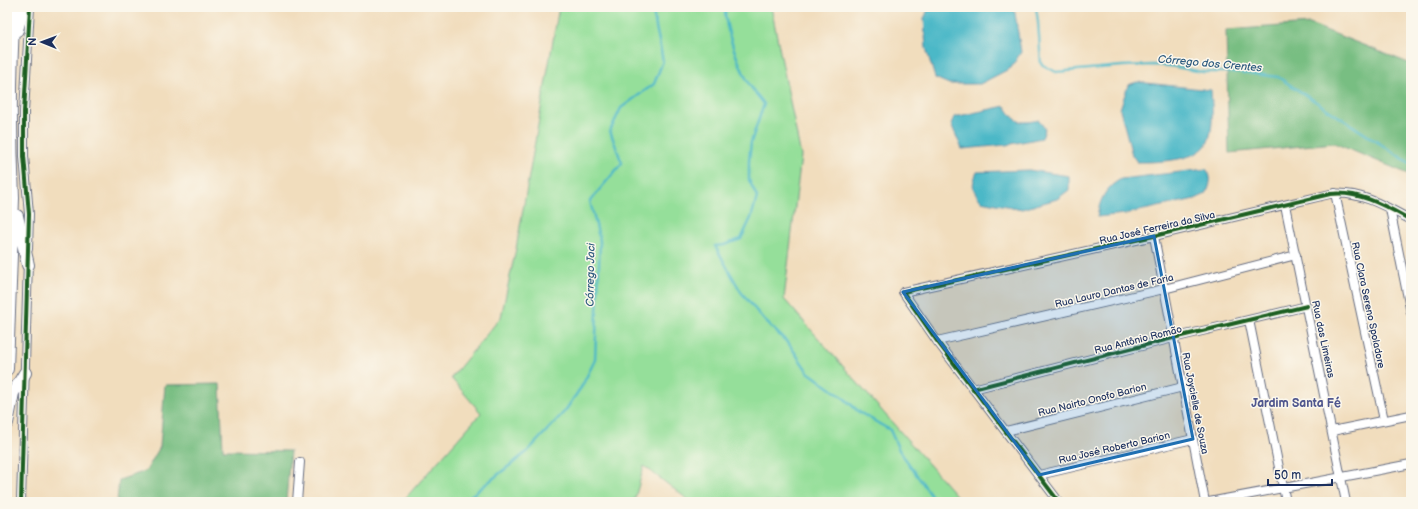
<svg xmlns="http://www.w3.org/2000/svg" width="1418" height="509" font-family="'Balsamiq Sans',sans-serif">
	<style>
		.green { fill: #95df9a; stroke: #58877c }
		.forest { fill: #78be82; stroke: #4a7670 }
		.water { fill: #4cb8c7; stroke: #347492 }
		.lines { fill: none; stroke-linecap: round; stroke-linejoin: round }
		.stream { stroke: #4cb8c7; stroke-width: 2.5 }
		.minor-casing { stroke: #666c7f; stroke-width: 10 }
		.highway-casing { stroke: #666c7f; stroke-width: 14 }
		.minor { stroke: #fff; stroke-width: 8 }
		.highway { stroke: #fff; stroke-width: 12 }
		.cycleway-casing { stroke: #fbf7ec; stroke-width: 6 }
		.cycleway { stroke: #1b5e20; stroke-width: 4 }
		.marked { fill: #1f6fb2; fill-opacity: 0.2; stroke: #1f6fb2; stroke-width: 3; stroke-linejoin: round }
		.labels { text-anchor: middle; stroke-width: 3; stroke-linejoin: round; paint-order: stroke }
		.street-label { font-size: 10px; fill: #1b2f5e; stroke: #fbf7ec }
		.water-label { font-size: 11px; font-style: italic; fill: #2a587e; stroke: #fbf7ec }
		.quarter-label { font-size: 12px; font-weight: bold; fill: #50578e; stroke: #fbf7ec }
	</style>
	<rect width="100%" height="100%" fill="#fbf7ec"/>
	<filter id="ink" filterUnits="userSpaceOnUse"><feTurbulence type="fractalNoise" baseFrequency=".025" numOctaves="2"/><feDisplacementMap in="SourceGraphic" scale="8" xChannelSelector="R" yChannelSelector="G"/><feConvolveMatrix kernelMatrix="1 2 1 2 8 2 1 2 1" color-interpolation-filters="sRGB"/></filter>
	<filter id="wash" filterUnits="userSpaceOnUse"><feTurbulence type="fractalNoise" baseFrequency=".012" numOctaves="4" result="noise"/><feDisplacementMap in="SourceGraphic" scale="16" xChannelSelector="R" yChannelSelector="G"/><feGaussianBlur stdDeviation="0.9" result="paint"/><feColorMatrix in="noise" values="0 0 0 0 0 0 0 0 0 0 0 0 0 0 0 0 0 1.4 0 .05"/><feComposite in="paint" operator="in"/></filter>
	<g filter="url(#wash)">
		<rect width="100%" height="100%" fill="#f1ddbd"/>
		<path class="green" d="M559,7H771L801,156L784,299L962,502H691L644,466L634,502H402L481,413L451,378L501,317L516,249Z"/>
		<path class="forest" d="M1310,24L1411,64V175L1334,143L1229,153L1226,30Z
			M220,384L223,450L290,451L286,502H117L119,480L146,471L160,447L165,385Z"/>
		<path class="water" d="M929,7H1014L1021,52L1011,68L980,84H949L935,78L926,48L924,19Z
			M1137,82L1211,90C1212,106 1214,123 1209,139C1203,162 1156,162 1137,162L1132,155L1120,109L1128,85Z
			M1005,106C1016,123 1019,124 1039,120L1045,129L1042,138L1006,145L962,149L951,124L954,117Z
			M1206,169C1213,177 1210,186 1206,194L1195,199L1125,214L1097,217C1100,199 1105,188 1121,179Z
			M1029,170L1069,176V190L1057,199L1022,209L981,201C972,189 971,186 977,172Z"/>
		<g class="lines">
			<path class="stream" d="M725,7C724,28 739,65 749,84C753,91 759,97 764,104L751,142L749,161V180L757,197L751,218L741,239L724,245L715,246L741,292L764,320L789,344L808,372L845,399L859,412L890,430L899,450L936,502
				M1036,7L1038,22L1041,64L1056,72L1122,66L1153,65L1170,66L1203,72H1239L1278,77L1411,164
				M463,502L527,452L565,411L582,386L595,360L600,241L590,201L622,163L610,131L621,108L654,84L663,61L652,7"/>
		</g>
	</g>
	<g filter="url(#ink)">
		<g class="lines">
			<g class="minor-casing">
				<path id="minor" d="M1335,193L1384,420
					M1285,205L1346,502
					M1390,209L1411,313
					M1154,236L1205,502
					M28,249L29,214L24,156V112L30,7
					M1249,320L1286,502
					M937,341L1164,289L1296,255
					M973,389L1173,338L1307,306
					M1006,431L1183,387
					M1332,431L1411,415
					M1039,475L1193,439
					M21,502L28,261
					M297,502L300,462
					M1059,502L937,341L903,292L1154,236L1330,194C1359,190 1387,207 1411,220
					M1209,502L1411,464"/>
			</g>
			<g class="highway-casing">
				<path id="highway" d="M17,30L23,7
					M17,216L28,265
					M7,369L13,198C10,135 10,71 14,7
					M7,423L13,393L25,373"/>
			</g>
			<use href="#minor" class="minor"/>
			<use href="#highway" class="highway"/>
			<g class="cycleway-casing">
				<path id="cycleway" d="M973,389L1173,338L1307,306
					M21,502L29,214L24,156V112L30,7
					M1059,502L937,341L903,292L1154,236L1330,194C1359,190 1387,207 1411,220"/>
			</g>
			<use href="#cycleway" class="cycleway"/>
		</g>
	</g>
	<path class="marked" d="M1154,236L1193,439L1039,475L903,292Z"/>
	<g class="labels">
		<g class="street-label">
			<text transform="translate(1157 227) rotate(-13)" y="4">Rua José Ferreira da Silva</text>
			<text transform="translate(1114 290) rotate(-13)" y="4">Rua Lauro Dantas de Faria</text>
			<text transform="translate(1369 305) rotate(78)" y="4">Rua Clara Sereno Spoladore</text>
			<text transform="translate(1138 339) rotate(-14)" y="4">Rua Antônio Romão</text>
			<text transform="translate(1324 339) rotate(78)" y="4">Rua das Limeiras</text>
			<text transform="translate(1092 399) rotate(-14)" y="4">Rua Nairto Onofo Barion</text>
			<text transform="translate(1196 403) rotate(79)" y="4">Rua Joycielle de Souza</text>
			<text transform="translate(1114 447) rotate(-13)" y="4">Rua José Roberto Barion</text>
		</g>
		<g class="water-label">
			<text transform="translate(1210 63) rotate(5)" y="4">Córrego dos Crentes</text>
			<text transform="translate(590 275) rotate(-89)" y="4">Córrego Jaci</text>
		</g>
		<g class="quarter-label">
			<text x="1296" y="407">Jardim Santa Fé</text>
		</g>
	</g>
	<rect width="1418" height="509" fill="none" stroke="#fbf7ec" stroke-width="24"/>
	<g transform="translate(42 42) rotate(271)" stroke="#fbf7ec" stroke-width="3" paint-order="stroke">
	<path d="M0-3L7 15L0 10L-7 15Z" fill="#1b2f5e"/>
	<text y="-6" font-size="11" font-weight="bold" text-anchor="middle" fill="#1b2f5e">N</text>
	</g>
	<path d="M1268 479v6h64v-6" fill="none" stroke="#1b2f5e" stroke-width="2"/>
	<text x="1274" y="479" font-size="12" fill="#1b2f5e" stroke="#fbf7ec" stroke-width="3" paint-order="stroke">50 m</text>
</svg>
